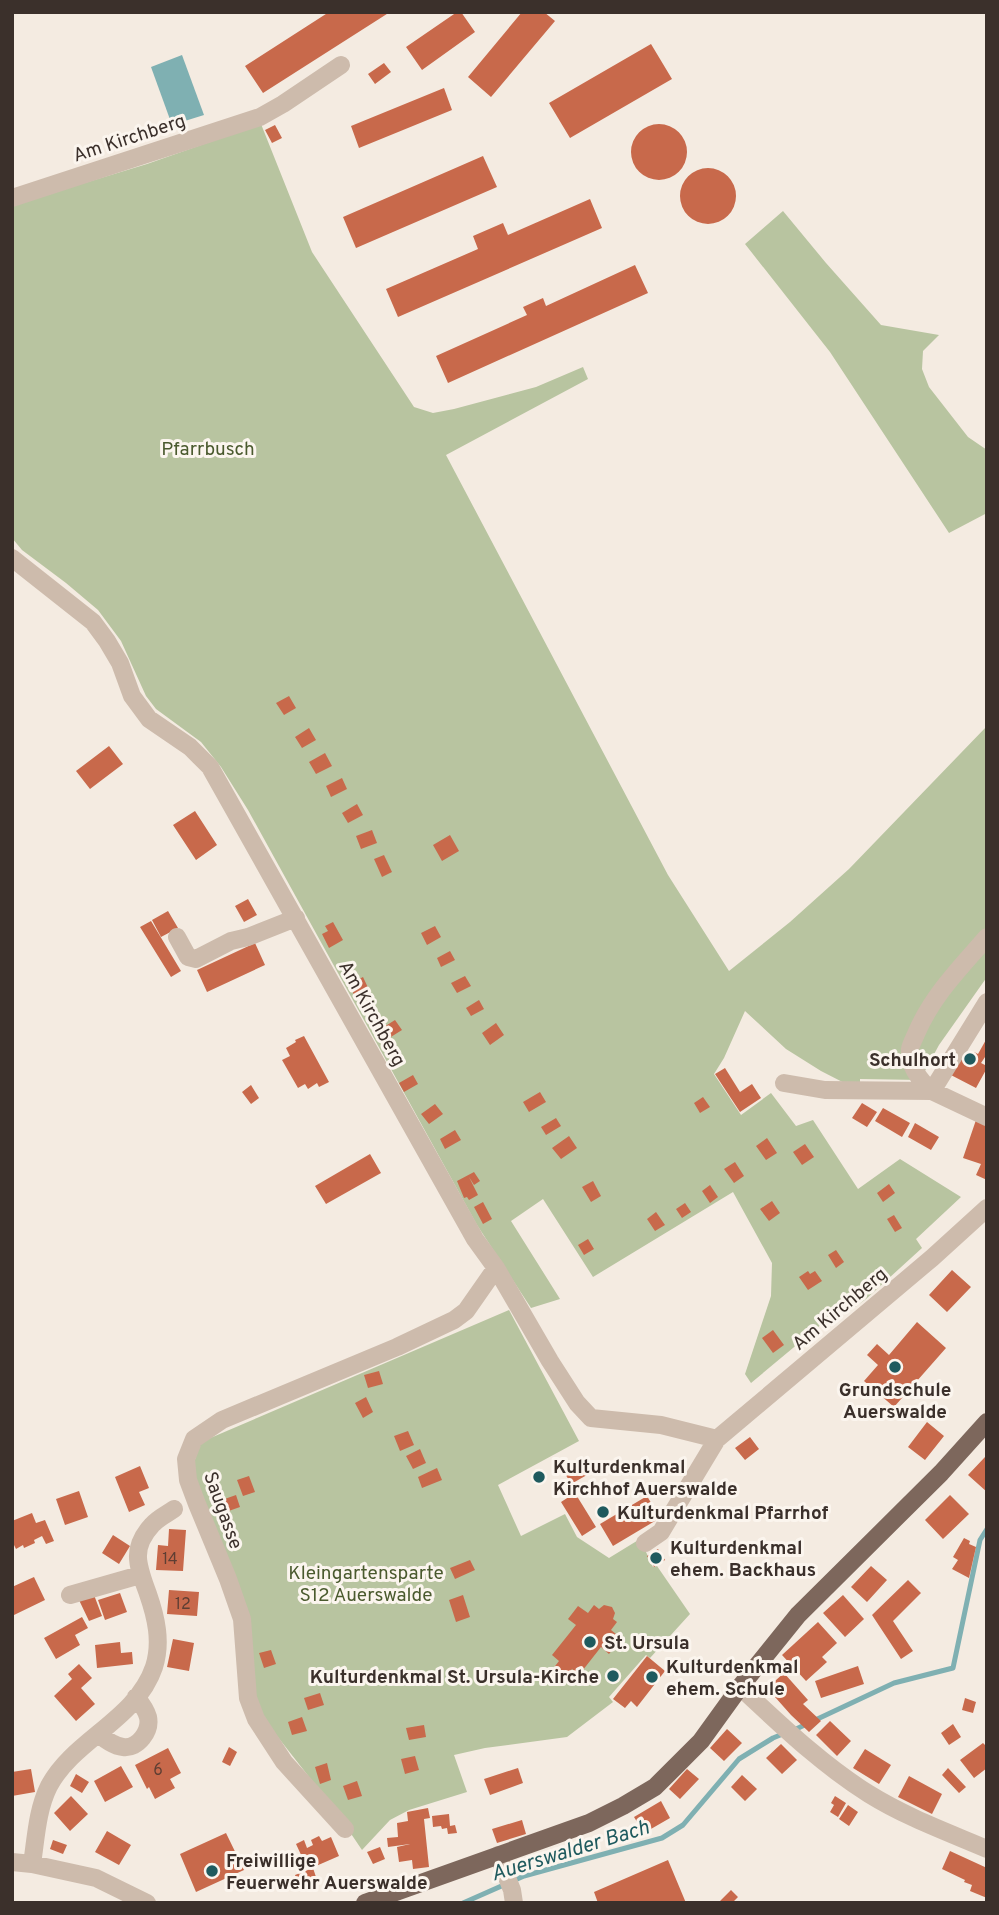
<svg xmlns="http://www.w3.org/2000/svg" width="999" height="1915" font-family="Overpass,sans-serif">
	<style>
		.green { fill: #b8c4a0 }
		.water { fill: #7fb0b2 }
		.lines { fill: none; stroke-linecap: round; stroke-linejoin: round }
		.stream { stroke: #7fb0b2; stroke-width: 5 }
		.building { fill: #c8694b }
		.minor { stroke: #cdbbac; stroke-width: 18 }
		.major { stroke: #7d675c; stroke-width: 18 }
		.poi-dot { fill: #1f5a5e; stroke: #fbf5ee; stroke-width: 2.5 }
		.labels { text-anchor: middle; stroke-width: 6; stroke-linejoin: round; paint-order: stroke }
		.number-label { font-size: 16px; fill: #5e3e33 }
		.street-label { font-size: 19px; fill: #3b302b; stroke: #fbf5ee }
		.park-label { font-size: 19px; fill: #4a5a2e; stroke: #fbf5ee }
		.poi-label { font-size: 19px; font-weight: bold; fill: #3b302b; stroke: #fbf5ee; text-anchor: start }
		.water-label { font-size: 21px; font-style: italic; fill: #1f5a5e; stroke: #fbf5ee }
	</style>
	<rect width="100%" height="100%" fill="#f4ebe1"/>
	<path class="green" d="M261,124L312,252L414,407L433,413L454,409L536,387L583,367L588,379L446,455L668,875L729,971L790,922L849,869L987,726V977L939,1045L920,1080L860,1079V1091L821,1071L786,1049L745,1011L724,1058L714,1074L741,1115L771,1093L796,1126L813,1120L858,1189L900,1159L961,1197L916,1239L922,1248L866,1299L847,1313H835L751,1383L745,1374L771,1296L772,1263L733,1192L593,1277L543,1199L511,1221L560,1299L531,1308L477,1225L248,810L221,767L201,742L156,709L146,696L121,641L98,610L66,583L22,550L12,538V205L147,164Z
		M783,211L826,263L881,325L939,335L923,351L922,369L929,387L968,437L987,450V513L949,533L830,352L745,244Z
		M509,1310L579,1441L498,1485L521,1536L565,1514L577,1537L609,1558L640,1539L653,1567L657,1566L690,1614L650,1658L646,1655L609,1697L613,1702L567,1737L485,1748L454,1755L467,1792L409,1810L390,1820L362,1850L335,1810L266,1722L252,1695L249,1641L191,1471L201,1442Z"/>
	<path class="water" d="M182,55L204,115L172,125L151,67Z"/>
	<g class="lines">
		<path class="stream" d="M794,1730L894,1683L953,1668L980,1540L987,1529
			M463,1903L524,1876L662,1838L683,1825L739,1759L773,1738L785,1733"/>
	</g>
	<path class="building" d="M329,12H390L263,93L245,66Z
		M457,12H461L475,32L422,70L406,47Z
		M522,12H544L555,21L491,97L468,77Z
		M651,44L672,79L570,138L549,103Z
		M384,63L391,72L375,84L368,74Z
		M444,88L452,110L359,148L351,126Z
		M631 152a28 28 0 1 1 56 0a28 28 0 1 1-56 0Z
		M275,125L282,138L272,143L265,130Z
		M483,156L497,187L356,248L343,217Z
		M680 196a28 28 0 1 1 56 0a28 28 0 1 1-56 0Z
		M590,199L602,228L398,317L386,289L478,249L473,236L503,223L508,235Z
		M635,265L648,293L448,383L436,356L527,315L523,307L543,298L546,306Z
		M289,696L296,708L284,715L276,703Z
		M309,728L316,740L302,748L295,737Z
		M109,746L123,764L90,789L76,771Z
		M325,753L332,766L316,774L309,762Z
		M342,778L347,789L331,797L326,786Z
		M357,804L363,815L348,823L342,813Z
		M195,811L217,845L196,860L173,825Z
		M372,830L377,843L361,849L356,836Z
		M450,835L459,851L442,861L433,845Z
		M384,855L392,872L382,877L374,859Z
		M248,899L257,915L244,922L235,906Z
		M168,911L178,928L161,937L152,920Z
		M151,921L181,971L171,977L140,927Z
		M333,922L343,940L329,948L322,934L328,931L325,926Z
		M435,926L441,937L427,945L421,933Z
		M255,943L265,965L207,992L197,970Z
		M450,951L455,960L441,967L437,958Z
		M465,976L471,986L457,993L451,983Z
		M363,977L370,992L356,999L349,984Z
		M479,1000L484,1009L471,1016L466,1008Z
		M395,1020L402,1030L386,1040L379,1030Z
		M496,1023L504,1035L490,1045L482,1033Z
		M304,1036L329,1082L319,1087L317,1083L308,1089L305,1084L298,1088L282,1060L290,1056L286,1048L296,1042L295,1040Z
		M987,1038V1054L981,1063L987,1066V1068L976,1088L949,1074L962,1050L972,1055L974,1052L978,1054Z
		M725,1068L740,1092L752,1084L761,1098L740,1112L715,1074Z
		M413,1075L418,1084L404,1092L399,1083Z
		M251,1085L259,1098L251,1104L242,1092Z
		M540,1092L546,1102L529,1112L523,1102Z
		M703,1097L710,1107L700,1113L694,1103Z
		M862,1103L877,1112L867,1127L852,1118Z
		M435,1104L443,1114L429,1124L421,1114Z
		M883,1108L910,1123L902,1137L875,1121Z
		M556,1118L561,1126L546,1135L541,1127Z
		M976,1120L987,1125V1180L976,1175L981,1164L963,1158Z
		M915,1123L939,1137L931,1150L908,1137Z
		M455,1130L461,1140L445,1149L440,1139Z
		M569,1136L577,1148L561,1159L552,1148Z
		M767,1138L777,1153L766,1160L756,1146Z
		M805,1144L814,1157L802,1165L793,1152Z
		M370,1154L381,1173L326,1204L315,1186Z
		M735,1162L744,1176L734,1183L724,1169Z
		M474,1172L480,1181L474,1185L469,1177L478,1195L469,1200L467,1197L464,1198L457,1181Z
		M593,1181L601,1196L591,1202L582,1187Z
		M889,1184L895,1193L883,1202L877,1193Z
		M710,1185L718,1197L710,1203L702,1191Z
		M772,1201L780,1213L769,1221L760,1209Z
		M483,1202L492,1219L483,1224L474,1207Z
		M685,1203L691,1212L682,1218L676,1209Z
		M656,1212L665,1225L655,1231L647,1219Z
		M894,1215L902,1228L895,1232L887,1219Z
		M588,1239L594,1249L584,1255L578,1245Z
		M836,1250L844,1262L836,1268L828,1255Z
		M952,1270L971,1287L947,1312L929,1295Z
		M808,1271L810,1274L815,1271L822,1281L808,1290L799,1277Z
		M917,1322L946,1348L894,1407L864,1381L878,1365L867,1355L877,1344L889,1355Z
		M773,1330L784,1345L773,1353L762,1338Z
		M379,1371L383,1384L368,1388L364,1375Z
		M366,1397L373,1412L363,1418L355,1403Z
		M927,1422L944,1436L925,1460L908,1447Z
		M408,1431L414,1445L400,1451L394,1436Z
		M750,1437L759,1449L745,1460L735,1448Z
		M420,1449L426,1463L413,1469L406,1456Z
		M585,1457L594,1471L571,1484L563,1470Z
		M985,1457L987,1459V1492L968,1475Z
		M140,1466L149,1488L139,1492L145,1505L129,1512L115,1477Z
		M437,1468L442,1480L422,1488L418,1477Z
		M249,1476L255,1492L243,1496L237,1480Z
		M79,1491L88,1517L65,1525L56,1499Z
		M575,1493L596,1527L582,1536L561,1502Z
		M236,1495L240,1507L223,1513L219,1501Z
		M950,1495L969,1514L943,1539L925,1520Z
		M647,1496L660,1518L613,1546L600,1524Z
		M32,1513L36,1523L45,1520L54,1541L46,1544L42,1536L34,1540L35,1543L24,1548L23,1545L16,1549L12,1541V1521Z
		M169,1529L186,1530L183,1571L156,1570L158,1545L168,1546Z
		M113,1535L130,1546L119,1564L102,1553Z
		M964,1538L970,1541L969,1544L976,1547L969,1578L952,1569L958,1560L953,1557Z
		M658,1549L665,1560L654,1567L647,1556Z
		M470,1560L475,1570L455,1579L450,1568Z
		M871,1566L887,1580L867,1602L851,1587Z
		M34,1577L45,1600L14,1615L12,1611V1587Z
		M908,1580L921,1593L893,1621L913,1651L901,1659L872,1615Z
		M169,1590L199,1592L197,1616L167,1614Z
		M120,1593L127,1612L105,1620L98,1600Z
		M94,1595L102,1616L89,1621L79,1600Z
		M463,1595L470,1617L456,1622L449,1600Z
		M843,1595L864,1619L845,1637L823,1613Z
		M594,1605L599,1609L604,1605L612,1607L615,1613L613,1619L617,1622L611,1630L621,1638L609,1654L601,1647L579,1675L572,1669L564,1680L552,1670L559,1661L552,1655L576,1625L568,1619L578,1606L588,1613Z
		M82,1617L88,1628L75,1635L80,1645L56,1659L44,1638Z
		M818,1622L837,1643L822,1657L827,1662L806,1681L782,1655Z
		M173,1639L194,1643L189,1671L167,1667Z
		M120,1642L121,1653L132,1652L133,1664L97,1668L95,1645Z
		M271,1650L276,1664L264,1668L259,1653Z
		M647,1656L665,1671L637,1707L631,1701L625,1708L613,1699Z
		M79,1664L92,1678L81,1688L95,1704L76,1721L54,1696L72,1679L68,1674Z
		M858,1666L864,1684L821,1698L815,1681Z
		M784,1673L808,1700L803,1704L821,1721L809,1732L791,1715L767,1688Z
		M320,1693L324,1705L308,1710L304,1698Z
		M965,1698L976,1702L973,1713L962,1710Z
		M302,1717L307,1731L292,1735L288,1722Z
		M830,1721L851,1741L837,1756L816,1735Z
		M953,1724L961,1737L949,1745L941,1733Z
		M424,1725L426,1737L409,1740L406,1728Z
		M727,1729L742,1743L724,1761L710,1748Z
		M983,1743L987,1747V1768L974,1778L960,1760Z
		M781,1744L797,1760L782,1774L766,1758Z
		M229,1747L237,1752L230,1766L222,1762Z
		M168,1748L181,1773L170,1779L175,1788L155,1799L149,1787L147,1789L135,1765Z
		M865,1749L891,1765L879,1784L853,1768Z
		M415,1756L419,1770L405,1774L401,1759Z
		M327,1763L331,1780L320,1784L315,1767Z
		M121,1766L133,1787L105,1802L94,1781Z
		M518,1768L523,1783L490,1795L484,1779Z
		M948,1768L966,1787L959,1793L942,1775Z
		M31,1769L35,1792L12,1796V1772Z
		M687,1769L699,1779L680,1799L669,1789Z
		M76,1774L89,1782L82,1793L70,1786Z
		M742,1775L757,1789L745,1801L731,1787Z
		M909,1776L942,1794L932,1814L898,1797Z
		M357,1781L362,1796L348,1800L343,1786Z
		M71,1796L88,1814L70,1831L54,1813Z
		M835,1796L846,1803L838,1817L830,1812L834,1805L831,1803Z
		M661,1801L670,1818L644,1833L634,1817Z
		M848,1805L858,1812L849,1826L839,1819Z
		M428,1808L430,1818L424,1819L429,1867L413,1869L412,1860L399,1862L397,1847L410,1844L388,1847L387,1838L398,1837L397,1823L408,1821L407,1812Z
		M449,1814L450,1826L455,1825L457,1833L448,1834L447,1828L442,1829L441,1826L433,1827L432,1816Z
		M522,1820L526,1834L497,1843L492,1829Z
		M107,1831L131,1845L119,1865L95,1852Z
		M226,1833L244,1870L196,1892L180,1854Z
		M319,1836L322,1841L331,1837L339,1856L316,1866L311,1855L303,1859L296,1844L304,1840L307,1848L313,1845L311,1840Z
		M53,1840L67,1845L63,1854L50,1849Z
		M380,1847L385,1859L373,1864L367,1852Z
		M950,1851L987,1868V1898L970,1891L972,1885L964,1882L965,1880L942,1869Z
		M668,1860L686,1903H598L594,1892Z
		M313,1868L317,1880L299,1887L295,1875Z
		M731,1890L738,1897L732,1903H718Z"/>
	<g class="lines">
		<path class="minor" d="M12,198L260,117L283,104L341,65
			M12,558L93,622L107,641L120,663L132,696L149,719L190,747L210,767L475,1239L496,1268L550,1361L577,1403L591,1418L661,1425L717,1439
			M177,937L188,957L196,959L231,941L248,937L296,918
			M987,1002L932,1091L987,1117
			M784,1083L825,1090L932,1091
			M932,1091C919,1080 909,1067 910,1049C911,1044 914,1039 916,1034C932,996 960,968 987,937
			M645,1543L661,1532L717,1439L932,1258L987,1208
			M70,1595L140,1575
			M740,1687C781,1725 821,1764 869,1794C906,1817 947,1832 987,1849
			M98,1734C106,1740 114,1746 123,1747C138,1749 151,1731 148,1717C146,1710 141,1703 136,1697
			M345,1829L284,1762L256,1719L248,1698L242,1619L228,1579L197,1504L188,1480L186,1459L194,1439L222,1420L397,1347L454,1320L466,1311L496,1268
			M498,1855L512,1890L514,1903
			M12,1862L32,1864L96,1878L147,1903
			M32,1864C36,1838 37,1810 49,1786C74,1739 136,1720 154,1667C162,1642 156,1617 148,1594C138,1566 130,1549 152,1525C158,1518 167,1514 174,1509"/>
		<path class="major" d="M365,1903L589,1823L623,1806L655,1787L701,1741L740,1687L798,1615L941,1473L987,1422"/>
	</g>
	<g class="poi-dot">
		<circle cx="970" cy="1059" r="7"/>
		<circle cx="895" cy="1367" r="7"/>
		<circle cx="539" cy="1477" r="7"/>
		<circle cx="603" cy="1512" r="7"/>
		<circle cx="656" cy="1558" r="7"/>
		<circle cx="590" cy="1642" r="7"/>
		<circle cx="613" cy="1676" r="7"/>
		<circle cx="652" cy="1677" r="7"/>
		<circle cx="212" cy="1871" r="7"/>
	</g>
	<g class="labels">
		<g class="number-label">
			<text x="170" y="1564">14</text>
			<text x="183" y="1609">12</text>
			<text x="158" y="1775">6</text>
		</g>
		<g class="street-label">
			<text transform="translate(129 137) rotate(-18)" y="7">Am Kirchberg</text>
			<text transform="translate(373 1013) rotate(61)" y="7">Am Kirchberg</text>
			<text transform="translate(839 1308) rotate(-40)" y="7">Am Kirchberg</text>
			<text transform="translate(224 1510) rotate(70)" y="7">Saugasse</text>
		</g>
		<g class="park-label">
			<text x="208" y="455">Pfarrbusch</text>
			<text x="366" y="1579">Kleingartensparte<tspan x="366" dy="22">S12 Auerswalde</tspan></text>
		</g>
		<g class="poi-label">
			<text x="956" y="1066" text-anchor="end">Schulhort</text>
			<text x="895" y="1396" text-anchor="middle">Grundschule<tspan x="895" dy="22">Auerswalde</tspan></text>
			<text x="553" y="1473">Kulturdenkmal<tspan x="553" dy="22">Kirchhof Auerswalde</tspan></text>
			<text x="617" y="1519">Kulturdenkmal Pfarrhof</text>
			<text x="670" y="1554">Kulturdenkmal<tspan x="670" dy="22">ehem. Backhaus</tspan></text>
			<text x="604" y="1649">St. Ursula</text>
			<text x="666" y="1673">Kulturdenkmal<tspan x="666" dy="22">ehem. Schule</tspan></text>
			<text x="599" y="1683" text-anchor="end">Kulturdenkmal St. Ursula-Kirche</text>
			<text x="226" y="1867">Freiwillige<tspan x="226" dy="22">Feuerwehr Auerswalde</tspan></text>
		</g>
		<g class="water-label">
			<text transform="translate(570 1850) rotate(-17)" y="7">Auerswalder Bach</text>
		</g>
	</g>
	<rect width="999" height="1915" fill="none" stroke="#3b302b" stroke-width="28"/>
</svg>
